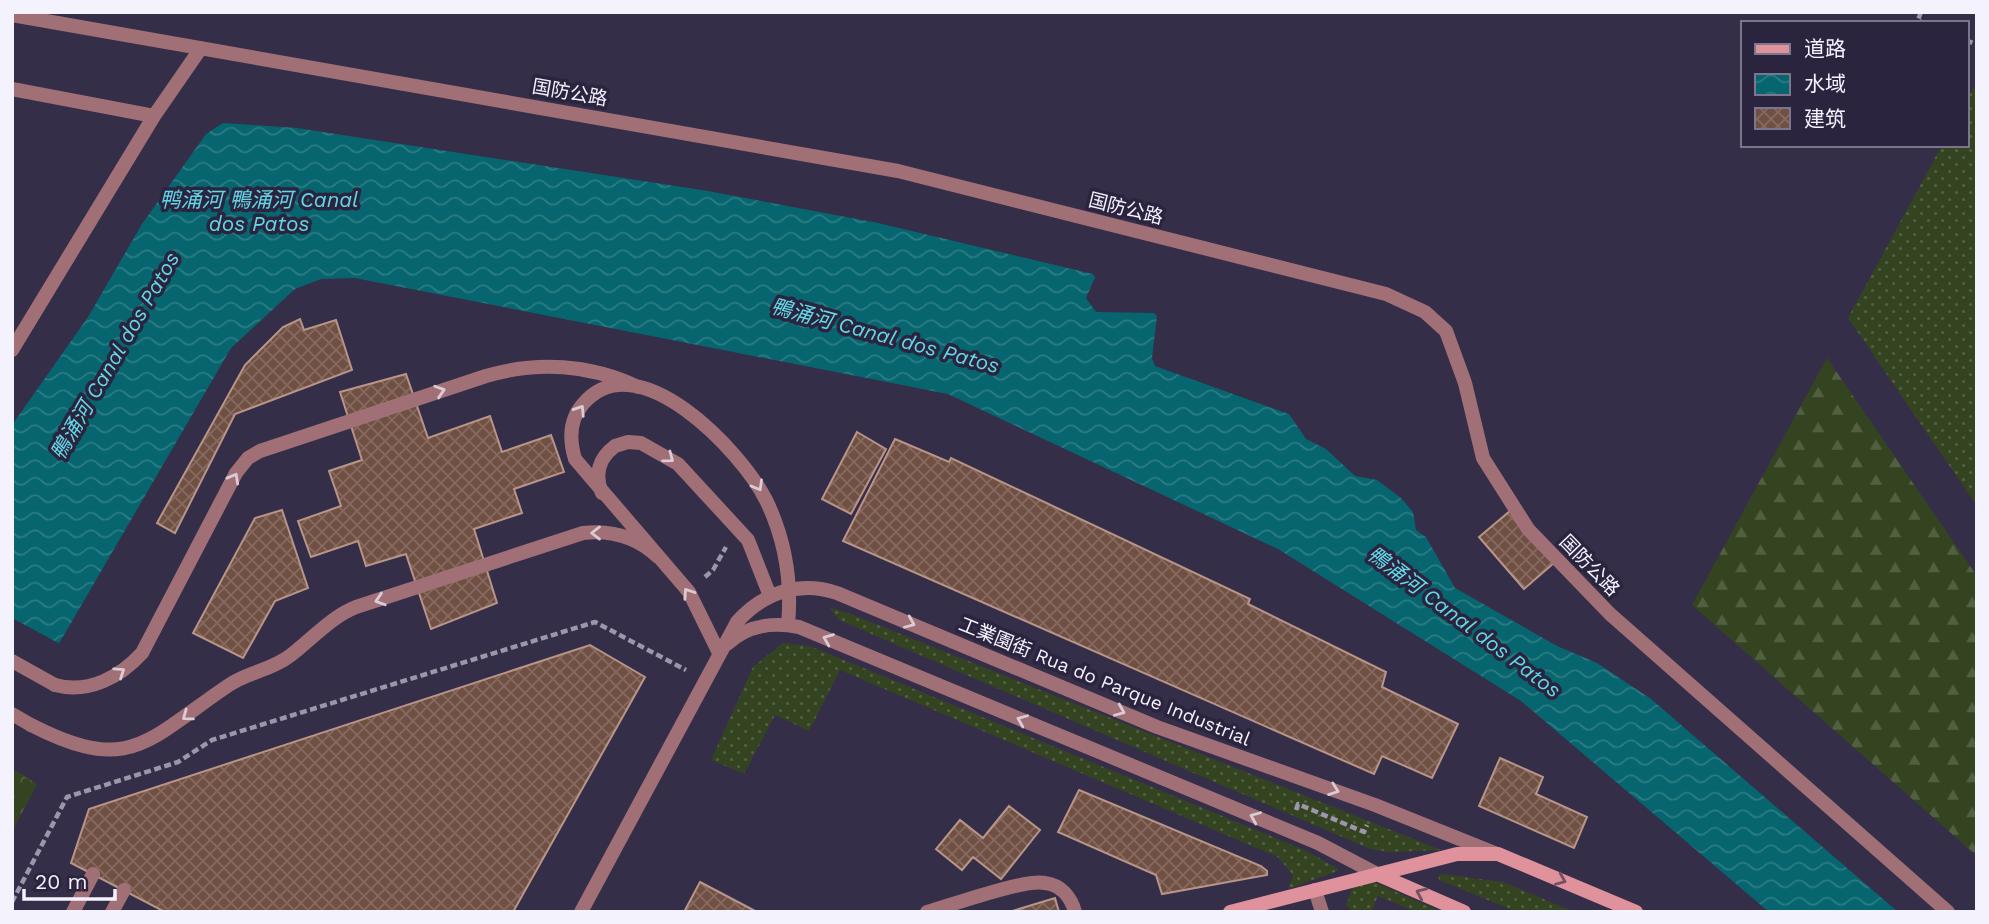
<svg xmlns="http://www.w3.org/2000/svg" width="1989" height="924" font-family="'Work Sans','Noto Sans SC',sans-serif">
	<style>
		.grass { fill: url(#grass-dots) }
		.forest { fill: url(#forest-firs) }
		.park { fill: url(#park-crowns) }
		.water { fill: url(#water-waves) }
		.pier { fill: #352e49 }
		.building { fill: url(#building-cross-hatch); stroke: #b99587; stroke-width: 2 }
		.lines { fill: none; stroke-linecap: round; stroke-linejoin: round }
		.path { stroke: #9b96a9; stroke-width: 4.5; stroke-dasharray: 7 3.5; stroke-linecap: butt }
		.lane { stroke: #a17076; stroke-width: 14 }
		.street { stroke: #a17076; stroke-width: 14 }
		.secondary { stroke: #df929c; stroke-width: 14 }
		.oneway { stroke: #dbcbd4 }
		.oneway2 { stroke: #735064 }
		.labels { text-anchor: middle; stroke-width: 7; stroke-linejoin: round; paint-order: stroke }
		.street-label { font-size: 19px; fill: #f4f2fd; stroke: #2b243f }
		.water-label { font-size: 21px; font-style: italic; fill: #62d8e6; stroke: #2b243f }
	</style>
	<defs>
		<pattern id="grass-dots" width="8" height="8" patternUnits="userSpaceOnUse" patternTransform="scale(1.75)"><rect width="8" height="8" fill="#344420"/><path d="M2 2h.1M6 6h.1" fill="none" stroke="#525f41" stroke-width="1.8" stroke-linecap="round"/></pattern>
		<pattern id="forest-firs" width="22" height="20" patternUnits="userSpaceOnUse" patternTransform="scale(1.75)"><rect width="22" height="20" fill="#344420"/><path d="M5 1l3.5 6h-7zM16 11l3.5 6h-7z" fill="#525f41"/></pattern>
		<pattern id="park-crowns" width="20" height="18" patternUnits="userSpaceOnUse" patternTransform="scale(1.75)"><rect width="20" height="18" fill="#344420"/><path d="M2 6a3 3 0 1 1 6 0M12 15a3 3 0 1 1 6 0" fill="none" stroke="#525f41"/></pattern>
		<pattern id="water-waves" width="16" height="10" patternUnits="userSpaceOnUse" patternTransform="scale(1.75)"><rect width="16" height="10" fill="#06656e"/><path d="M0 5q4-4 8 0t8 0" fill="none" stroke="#2b7c84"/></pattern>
		<pattern id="building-cross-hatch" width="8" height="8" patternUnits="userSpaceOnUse" patternTransform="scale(1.75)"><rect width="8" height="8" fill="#715044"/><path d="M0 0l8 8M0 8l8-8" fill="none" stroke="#866a60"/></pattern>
	</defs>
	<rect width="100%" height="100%" fill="#352e49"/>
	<path class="grass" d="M1977,82V506L1848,318L1942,145H1966V101Z
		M829,607L848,613L1441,850L1390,852L1370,849L839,620Z
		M783,643L810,646L1307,851L1340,870L1288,889L1293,875L1278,857L840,670L809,731L775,715L744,774L711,760L753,667Z
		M1442,874L1503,882L1574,912H1517L1439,880L1438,876Z
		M1366,881L1376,883L1442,912H1416L1378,896L1371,912H1354L1346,906L1354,883Z"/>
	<path class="forest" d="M1827,358L1977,576V856L1692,605Z"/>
	<path class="park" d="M15,770L37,784L12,832V775Z"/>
	<path class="water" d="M223,123L297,128L708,191L878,223L1093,274L1095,277L1086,298L1096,312L1154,313L1157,316L1152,358L1155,366L1289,414L1306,439L1326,449L1355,476L1377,480L1401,498L1413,512L1416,530L1426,537L1455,588L1557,646L1597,663L1651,699L1898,912H1769L1521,701L1278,549L948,394L355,278L321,279L295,289L231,348L57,647L12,735V425L88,317L142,224L206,134Z"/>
	<path class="pier" d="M12,618L62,645L16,735L12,733Z"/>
	<path class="building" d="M300,319L304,330L336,320L352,370L235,414L175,533L157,523L245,365L283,327Z
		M406,374L428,438L490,416L502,452L551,435L564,472L514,489L522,513L474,529L497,603L431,629L406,554L366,566L358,541L311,557L298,521L341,506L329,471L362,460L340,392Z
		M857,432L886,449L851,514L822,499Z
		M895,439L949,462L951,458L1250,599L1248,604L1386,672L1382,687L1458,724L1432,778L1382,756L1374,774L843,541Z
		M282,510L308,588L275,601L243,658L193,633L255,518Z
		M1510,511L1554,563L1524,589L1479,537Z
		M590,645L645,677L513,912H165L71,863L89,809Z
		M1500,758L1543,777L1536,794L1587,817L1574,848L1479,806Z
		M1079,790L1261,866L1267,871V875L1162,894L1156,875L1058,832Z
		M1009,806L1040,830L1001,879L973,857L962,870L936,849L960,820L983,838Z
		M700,882L757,912H684Z
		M1055,898L1059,912H1009Z"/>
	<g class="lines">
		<path class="path" d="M1921,12L1918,20L1923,23
			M1966,40L1977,45
			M705,577L713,570L726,547
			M1296,810L1298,804L1364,832L1367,825
			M12,902L67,797L178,762L212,740L595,622L686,670"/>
		<path class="lane" d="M12,15L898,171L1386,294L1425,312L1446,331L1465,383L1483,458L1528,529L1610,614L1948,912
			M12,89L154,116
			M12,350L154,116L201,48
			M602,493C594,474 599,458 615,446L628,442L641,443L678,464L748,540L770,596
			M12,661L55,685
			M12,714L31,725
			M73,912L93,874
			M112,912L124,890
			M927,912C952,905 1023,879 1045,883C1061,885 1071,897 1075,912"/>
		<path class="street" d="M727,644C748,625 772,622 799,627L1318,843L1377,874
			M719,653L689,592L575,459C569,439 569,420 583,404C637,340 742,452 766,500C785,539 792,582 788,625
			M55,685C89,694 120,677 142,653L236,473L248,458L260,451L486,376C537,361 590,364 638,387
			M31,725C131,776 147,740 229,685C248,672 272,670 291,655C313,638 331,617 356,607L583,533C611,530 637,537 658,557
			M1315,890L1322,912
			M581,912L737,622C763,593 799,580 837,593L1157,727L1375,805L1497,854"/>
		<path class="secondary" d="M1377,874L1464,912
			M1230,912L1457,854H1498L1636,912"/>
	</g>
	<defs><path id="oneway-chevron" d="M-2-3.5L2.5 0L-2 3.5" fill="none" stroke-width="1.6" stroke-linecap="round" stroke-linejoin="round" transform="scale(1.75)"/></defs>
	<g class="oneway">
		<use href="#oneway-chevron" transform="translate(440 391) rotate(-18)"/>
		<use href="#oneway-chevron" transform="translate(580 410) rotate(-57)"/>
		<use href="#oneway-chevron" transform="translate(669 458) rotate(37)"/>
		<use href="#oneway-chevron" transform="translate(234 478) rotate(-61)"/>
		<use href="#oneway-chevron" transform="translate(758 486) rotate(60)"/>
		<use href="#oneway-chevron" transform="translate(596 533) rotate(180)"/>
		<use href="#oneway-chevron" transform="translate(688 593) rotate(-124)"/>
		<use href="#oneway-chevron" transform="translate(380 600) rotate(162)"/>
		<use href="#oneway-chevron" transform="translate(910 623) rotate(23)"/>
		<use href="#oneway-chevron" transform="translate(828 639) rotate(-158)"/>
		<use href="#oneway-chevron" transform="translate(120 672) rotate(-34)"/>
		<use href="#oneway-chevron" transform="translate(1120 711) rotate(23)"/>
		<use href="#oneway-chevron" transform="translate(187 716) rotate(144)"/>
		<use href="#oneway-chevron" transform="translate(1022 720) rotate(-157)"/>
		<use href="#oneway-chevron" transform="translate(1334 790) rotate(20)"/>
		<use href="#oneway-chevron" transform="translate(1255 817) rotate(-157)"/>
	</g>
	<g class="oneway2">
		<use href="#oneway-chevron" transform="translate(1561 880) rotate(23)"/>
		<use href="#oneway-chevron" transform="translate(1421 893) rotate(-156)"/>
	</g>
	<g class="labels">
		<g class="street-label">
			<text transform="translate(570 92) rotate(10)" y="7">国防公路</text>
			<text transform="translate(1126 208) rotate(14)" y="7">国防公路</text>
			<text transform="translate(1590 565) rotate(46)" y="7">国防公路</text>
			<text transform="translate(1105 681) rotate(22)" y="7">工業園街 Rua do Parque Industrial</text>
		</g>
		<g class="water-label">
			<text x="259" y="207">鸭涌河 鴨涌河 Canal<tspan x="259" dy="24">dos Patos</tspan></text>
			<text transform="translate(885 336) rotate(15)" y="7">鴨涌河 Canal dos Patos</text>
			<text transform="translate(115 356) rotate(-60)" y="7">鴨涌河 Canal dos Patos</text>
			<text transform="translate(1464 622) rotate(37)" y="7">鴨涌河 Canal dos Patos</text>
		</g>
	</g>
	<rect width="1989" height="924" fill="none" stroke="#f4f2fd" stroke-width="28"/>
	<rect x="1741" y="21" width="228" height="126" fill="#2b243f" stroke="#7b768b" stroke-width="2"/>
	<rect x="1755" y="44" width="35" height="10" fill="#df929c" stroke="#7b768b" stroke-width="2"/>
	<text x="1804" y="56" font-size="21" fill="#f4f2fd">道路</text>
	<rect x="1755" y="74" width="35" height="21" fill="url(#water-waves)" stroke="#7b768b" stroke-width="2"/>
	<text x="1804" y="91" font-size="21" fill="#f4f2fd">水域</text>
	<rect x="1755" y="108" width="35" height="21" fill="url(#building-cross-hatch)" stroke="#7b768b" stroke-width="2"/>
	<text x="1804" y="126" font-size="21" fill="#f4f2fd">建筑</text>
	<path d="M24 889v10h91v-10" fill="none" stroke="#f4f2fd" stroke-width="3.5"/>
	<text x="35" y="889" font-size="21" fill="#f4f2fd" stroke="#2b243f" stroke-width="5" paint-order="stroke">20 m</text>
</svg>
